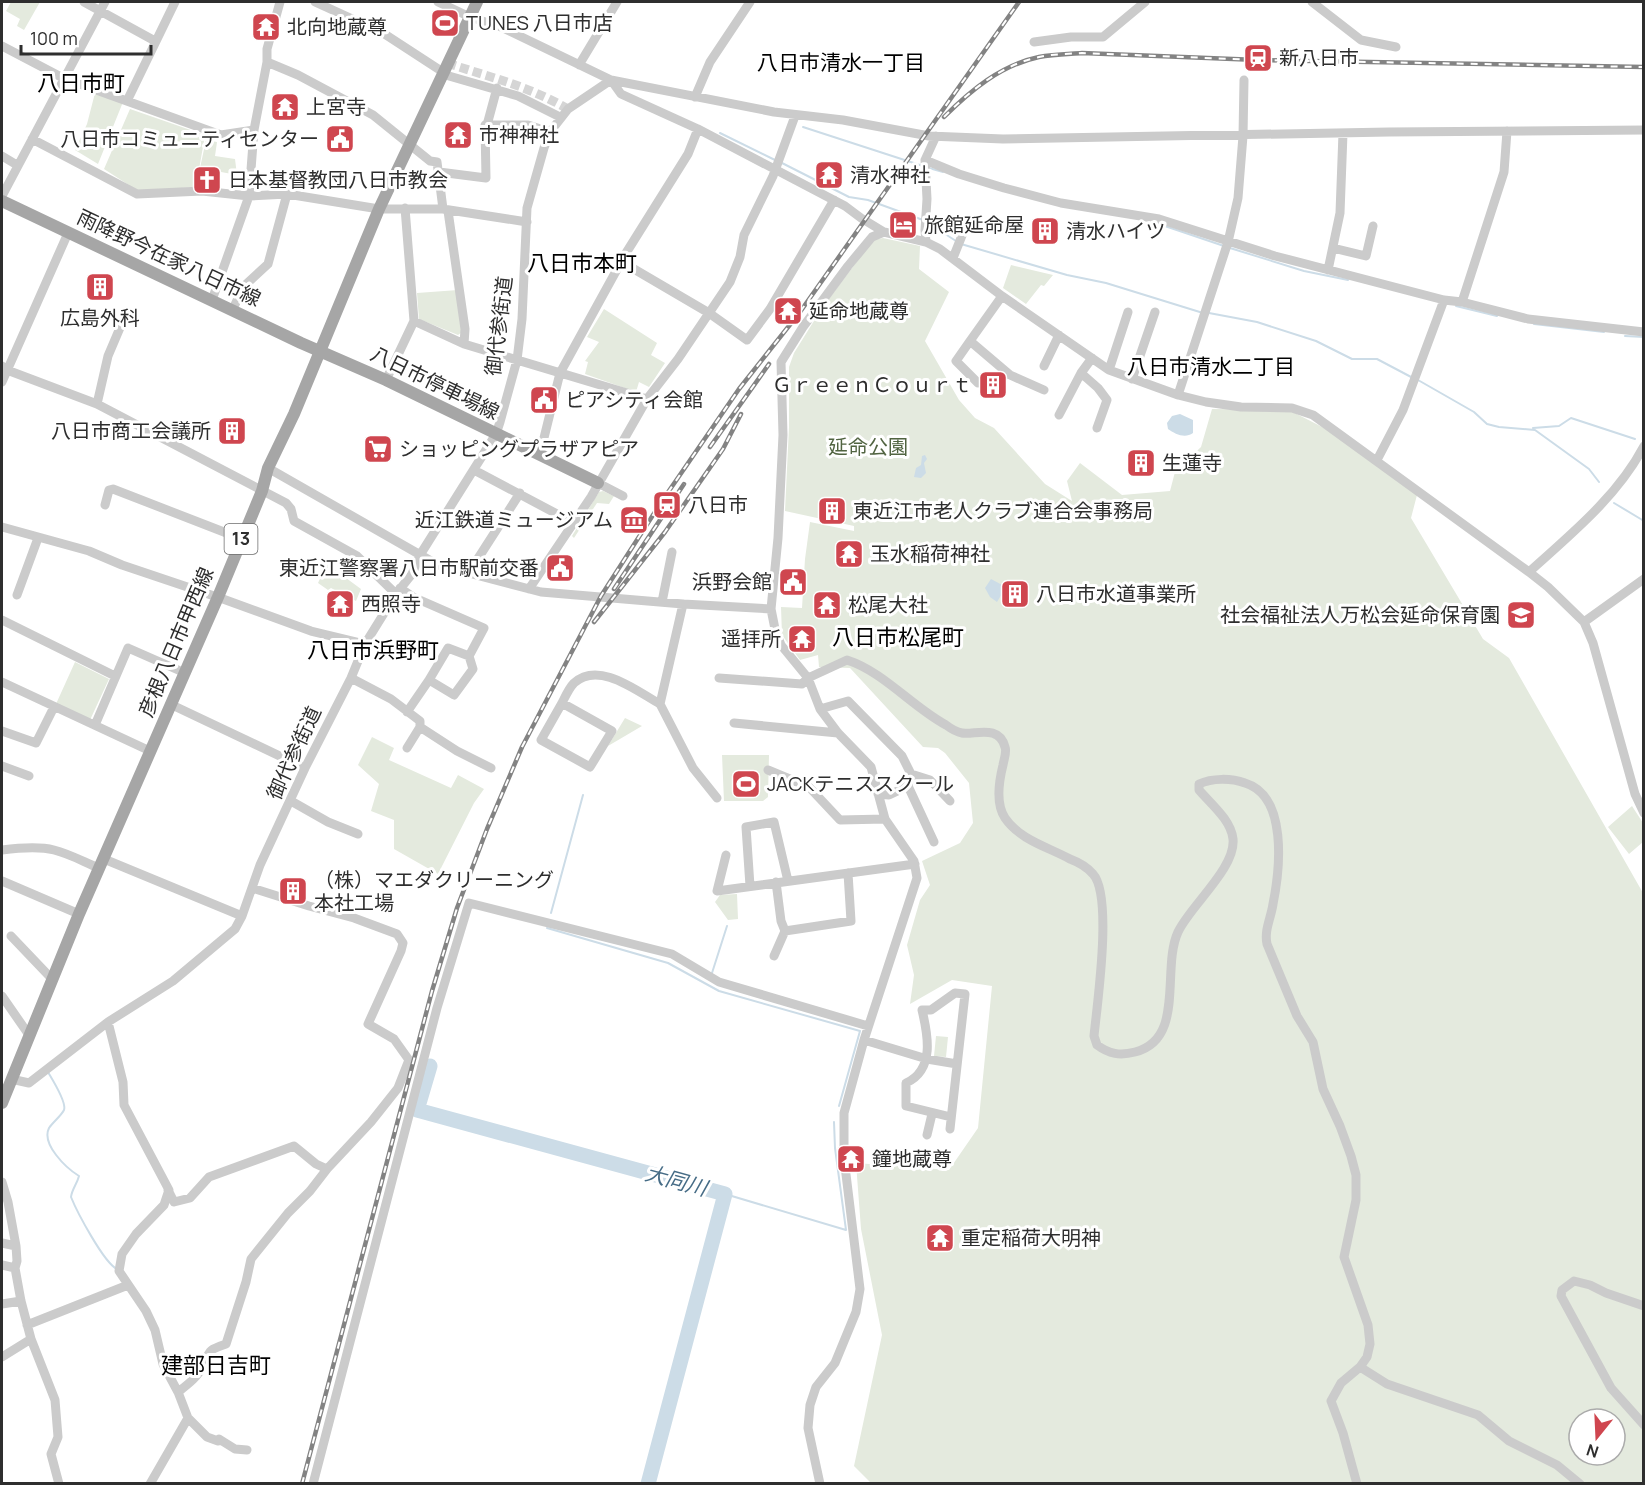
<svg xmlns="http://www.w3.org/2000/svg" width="1645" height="1485" font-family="Manrope,'Noto Sans JP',sans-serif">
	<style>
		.green { fill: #e4eade; fill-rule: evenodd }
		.water { fill: #ccdce7 }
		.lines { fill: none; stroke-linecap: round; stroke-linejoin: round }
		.stream { stroke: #ccdce7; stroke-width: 2 }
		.river { stroke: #ccdce7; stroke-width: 15 }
		.minor-tunnel { stroke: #d5d5d5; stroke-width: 9; stroke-dasharray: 9 4.5; stroke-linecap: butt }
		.minor { stroke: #cbcbcb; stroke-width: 9 }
		.major { stroke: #a6a6a6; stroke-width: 12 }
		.rail-casing { stroke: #838383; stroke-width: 4.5 }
		.rail { stroke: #fff; stroke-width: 2; stroke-dasharray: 7; stroke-linecap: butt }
		.labels { text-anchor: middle; stroke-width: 6; stroke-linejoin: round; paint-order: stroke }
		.shield { fill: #fff; stroke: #6d6d6d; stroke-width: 1.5 }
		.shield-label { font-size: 18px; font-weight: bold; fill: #2e2e2e }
		.poi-label { font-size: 20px; fill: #2e2e2e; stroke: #fff; text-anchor: start }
		.street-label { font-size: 20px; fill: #2e2e2e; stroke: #fff }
		.park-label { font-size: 20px; fill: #516441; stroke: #fff }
		.neighbourhood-label { font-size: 21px; fill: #000; stroke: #fff }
		.water-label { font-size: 21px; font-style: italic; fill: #466c86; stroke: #fff }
		.quarter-label { font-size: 22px; fill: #000; stroke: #fff }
	</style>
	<rect width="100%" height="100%" fill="#fff"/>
	<path class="green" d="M11,2H40L24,30L17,26L20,19L6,11Z
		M95,93L123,102L98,164L75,150L87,124Z
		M130,109L205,135L196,187L138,191L104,169Z
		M206,140L217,142L215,156L235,159L237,175L200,168Z
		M883,238L920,246L919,269L949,292L925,341L959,400L975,418L994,428L1045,484L1072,501L1067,481L1080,463L1122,495L1170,491L1175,472L1201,447L1212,409L1289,410L1326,429L1417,495L1411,518L1483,639L1509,658L1643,893V1483H871L854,1466L882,1335L861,1229L856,1163L949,1170L978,1128L992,986L952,980L910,1004L914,975L907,945L920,900L930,885L922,861L960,843L973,823L969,783L945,753L938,748L923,747L850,668L819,667L818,655L800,660L782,635L781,607L802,608L805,559L810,522L854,531V526L785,511L789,427V367L794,353L822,308L873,240ZM1579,1419H1615V1455H1579Z
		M1011,265L1053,275L1044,286L1041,285L1026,304L1003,288Z
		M458,290L462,332L458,335L419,319L417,293Z
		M604,309L657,343L651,355L665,363L649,387L639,382L636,392L585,374L588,362L585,361L599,342L587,337Z
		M603,491L614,496L609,504L597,503L574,538L572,536L599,492Z
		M327,564L361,589L356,601L331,588L328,590L318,583Z
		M75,662L109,679L90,720L56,704Z
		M625,718L642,726L608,746Z
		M372,737L394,748L389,760L451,788L458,775L484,789L474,803L438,874L394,849V820L371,811L379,784L358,765Z
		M722,755H769L768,797L763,801H724Z
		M1632,806L1643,823V842L1629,854L1608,827Z
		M737,894L738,919L728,920L715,902L720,895Z
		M936,1036L948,1037L946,1057L934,1056Z"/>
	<path class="water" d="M1180,414L1193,420V433C1185,439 1175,434 1168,429L1167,423L1172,416Z
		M925,455L927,459L924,463L926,473L921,478L914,477L916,468L921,465L922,456Z
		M991,579L1006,587L997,602L990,597L985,588Z"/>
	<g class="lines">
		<path class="stream" d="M803,127L923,166
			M720,133L777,161
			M782,163L849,197L868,200L923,220
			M929,168L943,172
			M1153,222L1224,246
			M928,223L956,241
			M961,244L1067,275L1106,283L1203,313
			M1230,248L1304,271L1348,280
			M1456,306L1497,316
			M1209,313L1257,322L1316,341L1352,359H1377L1413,378
			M1534,324L1604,332
			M1625,336L1644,337
			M1418,380L1474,412L1487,424L1499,427L1535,430L1589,469L1599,482
			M1533,428L1559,426L1571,418L1635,439
			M1614,503L1644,521
			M551,913L583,795
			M547,928L668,963L719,991L860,1031L839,1106
			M712,973L727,926
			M48,1072C52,1079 67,1102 64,1110C61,1116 53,1122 49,1128C41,1144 66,1168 79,1176C77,1184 72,1189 71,1197C77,1212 104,1263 117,1269
			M725,1194L846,1230L835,1148L834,1122"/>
		<path class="river" d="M430,1066L417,1110L725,1194L648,1484"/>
		<path class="minor-tunnel" d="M447,63C492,78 526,85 568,109"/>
		<path class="minor" d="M84,2L155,41
			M315,2L383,33L449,76L518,96L560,117
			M438,2L470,17L501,27L611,80L621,94L698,129L845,206L861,218L884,232L926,242L940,249L1002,296L1109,370L1178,395L1206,402L1241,407L1292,408L1313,415L1529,572L1548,587L1584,622L1593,643L1635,794L1644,813
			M1312,2L1361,40L1396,47
			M1034,42L1071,37H1103L1145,2
			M2,46L63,78L221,135L254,130
			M267,62L298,75L373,115L430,161L437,162L443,209
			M579,65L617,2
			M695,97L710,62L750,2
			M127,101L175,2
			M487,125L497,88
			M32,139L137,194L202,191L249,196L287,194L379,209H443L527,222
			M2,156L17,165
			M925,160L959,174L1004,188L1061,203L1159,219L1275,256L1444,300L1462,302L1528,319L1644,332
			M439,172L486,178L485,125H528L550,132
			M2,196L105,2
			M448,211L465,329L464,344
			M926,242L925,230L927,199L925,160L936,136
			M1333,248L1366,256L1373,226
			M953,258L963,233
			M622,262L709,313L747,340L770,309L834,200
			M1328,270L1340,213L1343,133
			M1002,296L970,341L1010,375L1044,390
			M212,300L249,196L254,130L267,62V49L280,2
			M1462,302L1504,172L1507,131
			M233,309L243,287L268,264L287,194
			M414,321L464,344L647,399
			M970,341L956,361L978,383
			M2,366L7,370L97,404L286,503L291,509L294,521L357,556L396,594
			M1044,366L1059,335
			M1109,370L1128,312
			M1081,373L1098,388L1107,400L1097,428
			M1132,379L1155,312
			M386,380L414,321L405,208
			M2,382L68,233
			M1178,395L1228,242L1238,198L1243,136L1244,80
			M97,404L108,356L125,316
			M1059,415L1081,373L1092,358
			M540,454L560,373L626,253L688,154L698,129
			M1377,460L1403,410L1444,300
			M268,468L438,565L541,592L683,604L771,609
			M474,470L574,523
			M598,483L623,496
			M105,505L109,490L113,489L242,539
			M2,527L89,551L122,565L223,599L311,631L365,644
			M1529,572C1571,534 1617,497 1644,446
			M468,574L520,493
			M400,588L413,597L484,628L469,656L473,669L454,695L429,680
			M529,589L591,497L647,399L678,359L730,282L740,257L744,235L773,176L795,116
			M17,595L38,538
			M662,602L672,552
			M2,620L115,676
			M1584,622L1644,579
			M351,678L391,699L420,721V727L457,751L491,768
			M719,678L802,684L808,678L847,660C884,672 911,706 946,725C950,728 956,732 962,733C975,735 999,724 1005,747C1007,752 1004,759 1003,765C999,781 995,803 1005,818C1020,840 1048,847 1070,859C1078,862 1087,867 1093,874C1113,896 1097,1005 1094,1036L1097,1045C1109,1054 1120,1056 1135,1052C1186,1039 1161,969 1178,932C1190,906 1236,868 1233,839C1231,820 1211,804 1199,790V784C1212,778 1231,778 1245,783C1288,796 1280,869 1273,904C1271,918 1264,930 1267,944L1297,1016L1313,1042L1323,1089L1340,1126L1351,1156L1356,1175V1200L1344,1257L1368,1325L1370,1344L1367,1357L1360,1367L1341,1383L1331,1401L1343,1433L1357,1484
			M2,682L150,751
			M562,703C565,697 569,688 574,683C599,660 638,692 660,704L683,604
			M562,703L612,731L590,767L541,740Z
			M170,704L305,768
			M660,704L693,768L717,798
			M820,709L848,701L902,756L911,774L908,786L889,795L878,794
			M407,712L429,680L448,648L469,656
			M734,723L838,733
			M95,725L128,648L185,673
			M2,731L36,743L54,707
			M407,748L420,727
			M2,766L29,776
			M768,770L809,787L840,820L885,819
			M911,774L930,780L950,801
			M908,786L934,842
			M291,801L328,822L358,834
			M2,850C18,848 38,846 54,850C70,854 84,862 99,868
			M726,855L717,891L915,864
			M104,859L242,916
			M2,881L79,914
			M776,882L781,921L785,931L851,921L848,873
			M750,886L746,827L774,822L788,881
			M252,888L309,906L354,918L397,934L403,943L401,951L368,1024L394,1039L409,1060L398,1088L371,1122L327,1169
			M11,936L52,979
			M774,956L785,931
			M2,996L29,1035
			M108,1022L123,1082L124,1105L169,1190L164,1205L136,1234L122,1254L119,1271L146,1311L155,1330L163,1364L178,1392L188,1418L150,1484
			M864,1040L927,1059L957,1064
			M11,1079L29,1083L108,1022L173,981L235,929L242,916L260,865L305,768L351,678L365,644L396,594L412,574L420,555L496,434L500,422L517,360L522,319L527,208L544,148L550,132L568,109L611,80L774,112L843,120L929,136L1003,139L1389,132L1644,130
			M950,1129L965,994L955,993L931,1010H922C928,1035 935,1070 906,1083V1106L951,1117
			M927,1135L932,1114
			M2,1182L8,1202L16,1246L17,1261L15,1268L21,1301L31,1339L55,1400L58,1437L51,1454L59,1484
			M168,1190L174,1202L190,1198L209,1177L294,1146L316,1164L327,1169L310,1191L288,1213L251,1259L246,1282L226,1344C208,1350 210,1350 203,1366C198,1377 187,1385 178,1392
			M2,1243L16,1246
			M2,1265L15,1268
			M2,1304L21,1301
			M1644,1306L1606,1293L1590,1285L1574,1281L1562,1290L1561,1296L1611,1388L1644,1425
			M27,1325L128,1285
			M2,1357L31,1339
			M1360,1367L1387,1384L1478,1415L1509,1441L1557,1465L1580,1484
			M188,1418L207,1437L218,1441L219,1439L235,1449L247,1450
			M313,1484L437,1008L469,903L672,954L719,982L868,1026
			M820,1484L808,1428L810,1405L816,1387L835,1363L856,1312L860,1289L844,1158V1113L864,1040L917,878L914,861L885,819L871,767L838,733L820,709L808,678L781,645L775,629L771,609L778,538L783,435L781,362L803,327L848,266L872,237L884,232"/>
		<path class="major" d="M2,201L301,343L386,380L598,483
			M2,1103L79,914L218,597L262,491L268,468L294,414L379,209L477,2"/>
		<g class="rail-casing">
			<path id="rail" d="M944,117C971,90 1001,65 1039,57C1053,54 1068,54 1082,53L1258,60L1644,67
				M710,447L769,364
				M614,589L684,484
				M594,622L665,532L723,449L741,414
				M302,1484L432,991L457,908L487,829L522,747L601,596L662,501L739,389L800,312L1019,2"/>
		</g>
		<use href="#rail" class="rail"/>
	</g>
	<defs>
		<g id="stadium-square" transform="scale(1.5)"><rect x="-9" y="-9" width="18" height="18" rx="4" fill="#cf464f" stroke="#fff"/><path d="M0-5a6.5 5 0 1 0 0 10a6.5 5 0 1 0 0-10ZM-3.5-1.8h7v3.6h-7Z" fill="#fff"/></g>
		<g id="temple-square" transform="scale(1.5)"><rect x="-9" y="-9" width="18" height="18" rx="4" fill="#cf464f" stroke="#fff"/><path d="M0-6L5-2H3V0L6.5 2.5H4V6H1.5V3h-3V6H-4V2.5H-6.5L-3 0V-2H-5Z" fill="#fff"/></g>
		<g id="station-square" transform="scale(1.5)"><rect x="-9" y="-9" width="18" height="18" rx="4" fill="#cf464f" stroke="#fff"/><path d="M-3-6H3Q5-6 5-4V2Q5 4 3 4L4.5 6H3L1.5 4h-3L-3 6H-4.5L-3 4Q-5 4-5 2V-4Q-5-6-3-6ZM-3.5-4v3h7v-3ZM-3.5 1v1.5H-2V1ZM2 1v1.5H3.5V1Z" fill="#fff"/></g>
		<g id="civic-square" transform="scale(1.5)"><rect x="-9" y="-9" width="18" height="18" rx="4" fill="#cf464f" stroke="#fff"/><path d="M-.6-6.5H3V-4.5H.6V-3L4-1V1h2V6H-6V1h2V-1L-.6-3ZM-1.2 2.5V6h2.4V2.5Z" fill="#fff"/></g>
		<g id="church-square" transform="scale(1.5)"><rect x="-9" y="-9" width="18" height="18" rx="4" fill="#cf464f" stroke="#fff"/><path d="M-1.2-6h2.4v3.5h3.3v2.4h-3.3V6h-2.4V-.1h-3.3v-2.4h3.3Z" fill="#fff"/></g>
		<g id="hotel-square" transform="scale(1.5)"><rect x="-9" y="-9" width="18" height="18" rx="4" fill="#cf464f" stroke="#fff"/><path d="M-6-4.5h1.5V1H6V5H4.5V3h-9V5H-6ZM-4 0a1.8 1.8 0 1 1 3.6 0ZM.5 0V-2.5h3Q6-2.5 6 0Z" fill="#fff"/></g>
		<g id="building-square" transform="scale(1.5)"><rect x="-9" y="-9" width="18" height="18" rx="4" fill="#cf464f" stroke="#fff"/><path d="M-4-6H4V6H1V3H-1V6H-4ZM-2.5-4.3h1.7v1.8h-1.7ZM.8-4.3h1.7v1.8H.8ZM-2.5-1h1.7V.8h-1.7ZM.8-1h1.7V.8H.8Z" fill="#fff"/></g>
		<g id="supermarket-square" transform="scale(1.5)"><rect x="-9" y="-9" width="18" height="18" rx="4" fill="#cf464f" stroke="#fff"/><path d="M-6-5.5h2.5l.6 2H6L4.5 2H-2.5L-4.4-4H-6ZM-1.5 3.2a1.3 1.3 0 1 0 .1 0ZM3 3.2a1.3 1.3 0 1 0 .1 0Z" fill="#fff"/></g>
		<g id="museum-square" transform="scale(1.5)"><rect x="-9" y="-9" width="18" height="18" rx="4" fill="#cf464f" stroke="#fff"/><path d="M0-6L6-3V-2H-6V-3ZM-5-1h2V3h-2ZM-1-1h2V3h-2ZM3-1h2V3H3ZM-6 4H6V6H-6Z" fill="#fff"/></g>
		<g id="school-square" transform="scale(1.5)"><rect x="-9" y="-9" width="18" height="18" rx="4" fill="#cf464f" stroke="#fff"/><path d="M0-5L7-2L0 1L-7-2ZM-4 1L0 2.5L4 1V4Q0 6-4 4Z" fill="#fff"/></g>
	</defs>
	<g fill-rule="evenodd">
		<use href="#stadium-square" x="445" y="23"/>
		<use href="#temple-square" x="266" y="27"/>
		<use href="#station-square" x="1258" y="58"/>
		<use href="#temple-square" x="285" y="107"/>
		<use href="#temple-square" x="458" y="135"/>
		<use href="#civic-square" x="340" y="139"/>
		<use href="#temple-square" x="829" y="175"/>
		<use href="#church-square" x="207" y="180"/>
		<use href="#hotel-square" x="903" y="225"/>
		<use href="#building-square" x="1045" y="231"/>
		<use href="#building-square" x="100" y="287"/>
		<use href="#temple-square" x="788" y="311"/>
		<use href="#building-square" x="993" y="385"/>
		<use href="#civic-square" x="544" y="400"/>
		<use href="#building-square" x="232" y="431"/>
		<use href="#supermarket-square" x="378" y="449"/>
		<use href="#building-square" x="1141" y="463"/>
		<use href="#station-square" x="667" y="505"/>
		<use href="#building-square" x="832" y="511"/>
		<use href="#museum-square" x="634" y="520"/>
		<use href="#temple-square" x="849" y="554"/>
		<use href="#civic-square" x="560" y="568"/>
		<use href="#civic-square" x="793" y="582"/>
		<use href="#building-square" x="1015" y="594"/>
		<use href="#temple-square" x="340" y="604"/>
		<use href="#temple-square" x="827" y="605"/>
		<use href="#school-square" x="1521" y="615"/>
		<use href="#temple-square" x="802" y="639"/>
		<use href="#stadium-square" x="746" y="784"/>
		<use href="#building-square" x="293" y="891"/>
		<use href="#temple-square" x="851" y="1159"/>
		<use href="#temple-square" x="940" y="1238"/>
	</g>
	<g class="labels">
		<rect class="shield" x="224.5" y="524" width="33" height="30" rx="4.5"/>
		<g class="shield-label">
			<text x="241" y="545">13</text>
		</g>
		<g class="poi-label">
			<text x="466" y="30">TUNES 八日市店</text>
			<text x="287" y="34">北向地蔵尊</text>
			<text x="1279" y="65">新八日市</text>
			<text x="306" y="114">上宮寺</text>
			<text x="479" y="142">市神神社</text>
			<text x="319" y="146" text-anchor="end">八日市コミュニティセンター</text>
			<text x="850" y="182">清水神社</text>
			<text x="228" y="187">日本基督教団八日市教会</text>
			<text x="924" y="232">旅館延命屋</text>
			<text x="1066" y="238">清水ハイツ</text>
			<text x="809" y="318">延命地蔵尊</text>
			<text x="100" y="325" text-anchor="middle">広島外科</text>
			<text x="972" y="392" text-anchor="end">ＧｒｅｅｎＣｏｕｒｔ</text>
			<text x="565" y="407">ピアシティ会館</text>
			<text x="211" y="438" text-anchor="end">八日市商工会議所</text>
			<text x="399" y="456">ショッピングプラザアピア</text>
			<text x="1162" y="470">生蓮寺</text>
			<text x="688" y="512">八日市</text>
			<text x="853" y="518">東近江市老人クラブ連合会事務局</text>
			<text x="613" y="527" text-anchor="end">近江鉄道ミュージアム</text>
			<text x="870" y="561">玉水稲荷神社</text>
			<text x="539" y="575" text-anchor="end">東近江警察署八日市駅前交番</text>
			<text x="772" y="589" text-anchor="end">浜野会館</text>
			<text x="1036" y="601">八日市水道事業所</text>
			<text x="361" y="611">西照寺</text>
			<text x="848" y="612">松尾大社</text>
			<text x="1500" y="622" text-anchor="end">社会福祉法人万松会延命保育園</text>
			<text x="781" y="646" text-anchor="end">遥拝所</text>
			<text x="767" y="791">JACKテニススクール</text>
			<text x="314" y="887">（株）マエダクリーニング<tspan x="314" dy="23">本社工場</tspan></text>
			<text x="872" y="1166">鐘地蔵尊</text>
			<text x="961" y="1245">重定稲荷大明神</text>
		</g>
		<g class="street-label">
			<text transform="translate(169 258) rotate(25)" y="7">雨降野今在家八日市線</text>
			<text transform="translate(499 326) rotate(-83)" y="7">御代参街道</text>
			<text transform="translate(435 383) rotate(26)" y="7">八日市停車場線</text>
			<text transform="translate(176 642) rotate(-67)" y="7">彦根八日市甲西線</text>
			<text transform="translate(294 753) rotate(-65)" y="7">御代参街道</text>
		</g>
		<g class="park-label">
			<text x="868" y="454">延命公園</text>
		</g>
		<g class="neighbourhood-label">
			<text x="841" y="70">八日市清水一丁目</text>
			<text x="1211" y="374">八日市清水二丁目</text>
		</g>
		<g class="water-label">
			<text transform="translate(676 1181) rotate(15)" y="7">大同川</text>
		</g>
		<g class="quarter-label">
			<text x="81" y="91">八日市町</text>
			<text x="582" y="271">八日市本町</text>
			<text x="898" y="645">八日市松尾町</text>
			<text x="373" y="658">八日市浜野町</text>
			<text x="216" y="1373">建部日吉町</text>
		</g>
	</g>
	<rect width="1645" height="1485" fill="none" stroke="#2e2e2e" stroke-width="6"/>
	<g transform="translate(1597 1437) rotate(198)"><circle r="28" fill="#ffffff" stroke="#ababab" stroke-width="1.5"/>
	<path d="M0-4.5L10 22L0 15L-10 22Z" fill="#cf464f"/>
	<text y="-9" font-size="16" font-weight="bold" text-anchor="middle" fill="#2e2e2e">N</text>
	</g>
	<path d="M21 45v9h130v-9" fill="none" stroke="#2e2e2e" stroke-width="3"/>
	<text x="30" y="45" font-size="18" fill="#2e2e2e" stroke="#ffffff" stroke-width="4.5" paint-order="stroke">100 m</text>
</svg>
